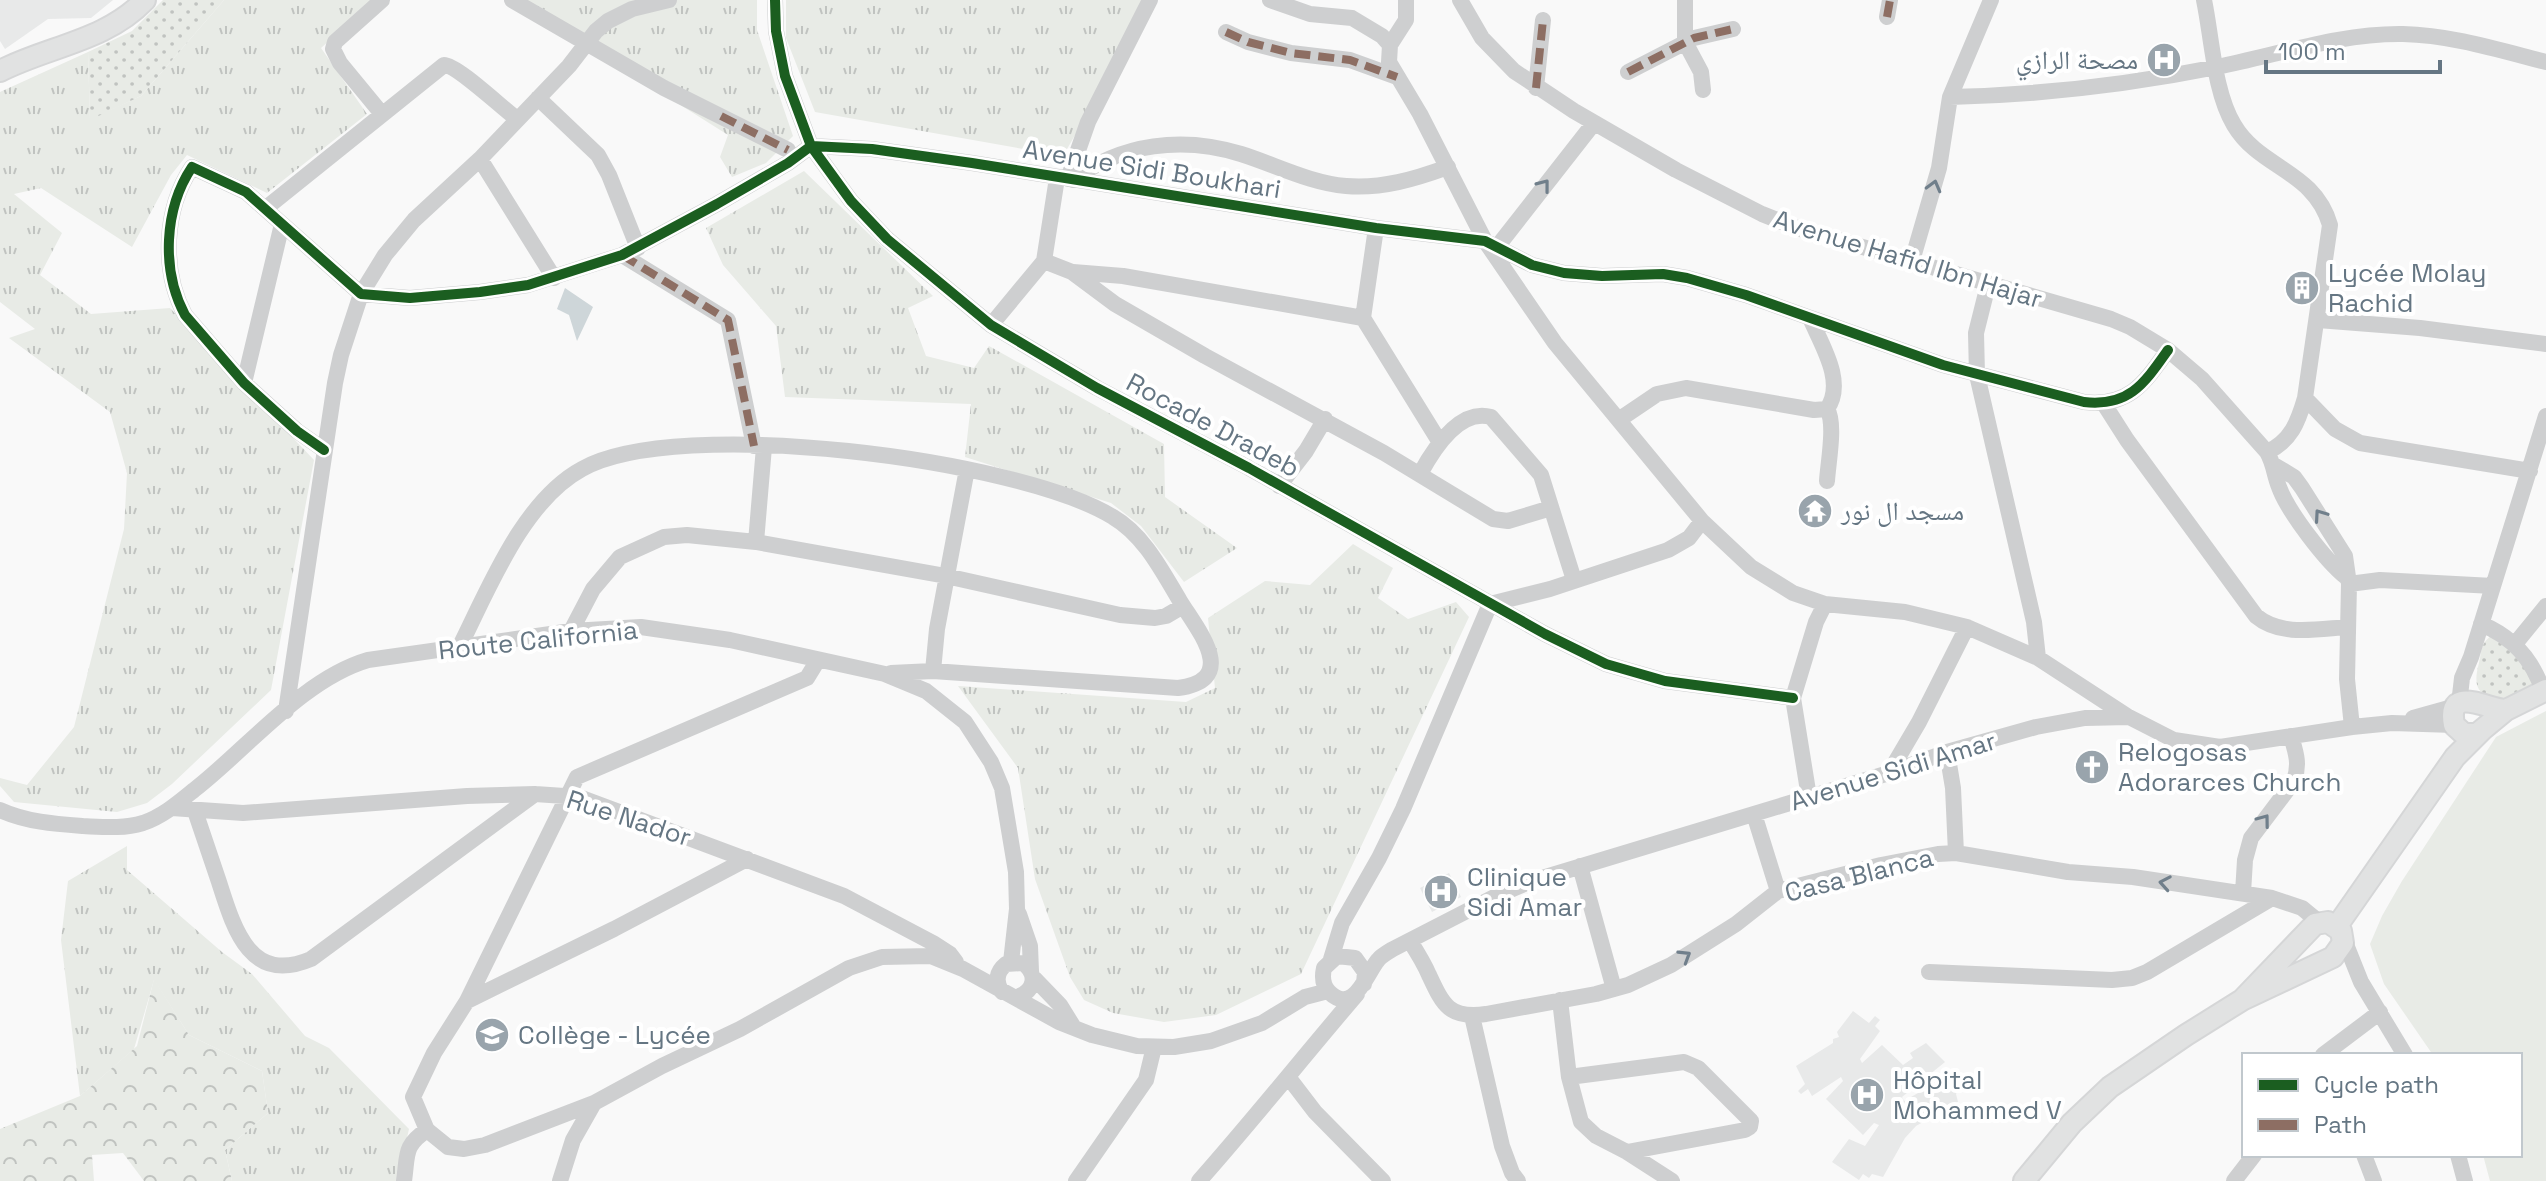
<svg xmlns="http://www.w3.org/2000/svg" width="2546" height="1181" font-family="'Space Grotesk','Noto Naskh Arabic',sans-serif">
	<style>
		.built { fill: #e8e9e9 }
		.grass { fill: url(#grass-tufts) }
		.forest { fill: url(#forest-crowns) }
		.park { fill: url(#park-dots) }
		.garden { fill: #e8ebe6 }
		.water { fill: #ced6d9 }
		.lines { fill: none; stroke-linecap: round; stroke-linejoin: round }
		.major-casing { stroke: #d5d6d7; stroke-width: 24 }
		.minor { stroke: #cecfd0; stroke-width: 16 }
		.major { stroke: #e1e2e2; stroke-width: 20 }
		.quiet { stroke: #8d6e63; stroke-width: 8; stroke-dasharray: 16 8; stroke-linecap: butt }
		.cycleway-casing { stroke: #fff; stroke-width: 15 }
		.cycleway { stroke: #1b5e20; stroke-width: 10 }
		.oneway { stroke: #707f8b }
		.labels { text-anchor: middle; stroke-width: 8; stroke-linejoin: round; paint-order: stroke }
		.poi-label { font-size: 26px; fill: #657683; stroke: #fff; text-anchor: start }
		.street-label { font-size: 26px; fill: #657683; stroke: #fff }
	</style>
	<defs>
		<pattern id="grass-tufts" width="24" height="20" patternUnits="userSpaceOnUse" patternTransform="scale(2)"><rect width="24" height="20" fill="#e8ebe6"/><path d="M3 7l-1-3M5 7V3M7 7l1-3M15 17l-1-3M17 17v-4M19 17l1-3" fill="none" stroke="#c0c3c0"/></pattern>
		<pattern id="forest-crowns" width="20" height="18" patternUnits="userSpaceOnUse" patternTransform="scale(2)"><rect width="20" height="18" fill="#e8ebe6"/><path d="M2 6a3 3 0 1 1 6 0M12 15a3 3 0 1 1 6 0" fill="none" stroke="#c0c3c0"/></pattern>
		<pattern id="park-dots" width="8" height="8" patternUnits="userSpaceOnUse" patternTransform="scale(2)"><rect width="8" height="8" fill="#e8ebe6"/><path d="M2 2h.1M6 6h.1" fill="none" stroke="#c0c3c0" stroke-width="1.8" stroke-linecap="round"/></pattern>
	</defs>
	<rect width="100%" height="100%" fill="#f9f9f9"/>
	<path class="built" d="M0,0H113L91,18L48,19L5,49L0,41Z
		M1449,873L1461,897L1432,912L1420,888Z
		M1853,1011L1869,1023L1875,1016L1880,1020L1875,1026L1880,1031L1860,1059L1862,1063L1882,1045L1903,1065L1913,1058L1910,1053L1926,1043L1945,1062L1902,1097L1904,1101L1941,1080H1944L1948,1085H1957L1959,1089L1956,1094L1958,1102L1916,1126L1905,1138L1883,1177L1872,1174L1869,1178L1863,1174L1859,1180L1832,1162L1849,1139L1865,1146L1879,1125L1874,1123L1863,1135L1826,1099L1843,1081L1841,1077L1812,1096L1808,1089L1801,1094L1798,1091L1805,1084L1796,1066L1833,1043V1039L1839,1037L1837,1032Z"/>
	<path class="grass" d="M224,0H375L321,48L367,114L267,193L187,155L171,175L132,247L41,188L14,194L62,233L40,275L91,314L170,308L314,460L271,690L172,784L147,803L117,812L14,802L0,786V778L27,785L74,727L124,529L127,473L110,412L9,338L35,329L0,302V92L88,52L90,119L141,96Z
		M514,0H757V30L793,136L766,163L732,177L720,157L728,135Z
		M786,0H1153L1063,156L815,112L786,38Z
		M804,171L933,296L908,308L926,356L974,368L989,346L1164,444L1165,497L1237,548L1184,582L1141,526L1111,503L965,457L971,404L785,397L776,326L723,265L706,228Z
		M1353,544L1393,568L1378,598L1408,619L1456,602L1469,617L1301,974L1216,1015L1164,1022L1113,1013L1084,1000L1070,977L1035,879L1018,768L958,686L1186,702L1215,688L1208,618L1265,581L1310,585Z
		M127,846V870L222,952L252,974L305,1036L329,1048L409,1129L397,1181H232L225,1150L268,1113L262,1071L189,1035L154,980L134,1049L80,1096L61,940L68,881Z"/>
	<path class="forest" d="M154,979L189,1035L262,1071L268,1113L225,1150L232,1181H144L123,1153L92,1155L94,1181H0V1129L80,1096L137,1046Z"/>
	<path class="park" d="M163,0H224L141,96L90,120L88,52L132,31Z
		M2491,636L2509,641L2539,689L2512,702C2485,696 2470,696 2479,663C2482,651 2480,644 2491,636Z"/>
	<path class="garden" d="M2546,711V1181H2490L2483,1155H2520V1055H2433L2384,984L2370,944L2382,916L2402,881L2496,737Z"/>
	<path class="water" d="M565,288L593,307L577,341L569,315L557,309Z"/>
	<g class="lines">
		<g class="major-casing">
			<path id="major" d="M0,71C49,46 106,41 145,0
				M2506,710C2488,710 2446,683 2454,725L2464,734H2477L2506,710L2546,690
				M2337,926L2455,757L2482,730
				M2024,1181L2072,1123L2110,1087L2186,1035L2242,1000L2333,957L2343,943L2341,931L2328,922L2315,924L2242,1000"/>
		</g>
		<path class="minor" d="M382,0L335,42L333,49L340,63L382,114
			M512,0L664,88L788,150
			M775,0L776,31L785,76L811,146L851,201L887,239L991,325L1097,388L1249,468L1545,634L1606,664L1665,681L1793,698
			M1270,0L1310,14L1352,18L1382,36L1390,45
			M1406,0V20L1390,45L1389,62L1420,114L1485,241L1555,343L1702,521L1751,567L1793,593L1825,604L1905,612L1967,627L2038,658L2127,716
			M1460,0L1482,38L1514,71L1574,111L1676,170L1762,214L1797,228L2111,319L2130,327L2168,350L2202,379L2267,452C2274,464 2274,475 2279,487C2288,512 2326,561 2346,577
			M1685,0V42L1701,72L1703,90
			M2204,0C2212,38 2214,92 2234,125C2260,169 2314,170 2330,225L2305,398C2298,422 2291,441 2267,452
			M1887,17L1890,0
			M1226,32L1248,42L1291,53L1350,60L1397,77
			M1628,72L1694,38L1733,29
			M1536,88L1543,20
			M1950,97C2042,95 2127,85 2217,67C2278,55 2340,33 2403,34C2451,35 2499,50 2546,62
			M538,98L598,155L609,175L638,248
			M480,159L554,278
			M1068,179L1088,122L1150,0
			M1073,180C1122,143 1183,136 1241,154C1276,165 1310,183 1346,186C1382,189 1415,179 1448,167
			M266,208L444,65C457,65 502,108 517,119
			M1376,228L1363,318L1439,441
			M1497,247L1594,123
			M622,255L728,320L754,446
			M1044,261L1072,272L1115,304L1205,356L1384,453L1493,519L1508,521L1551,508
			M1912,261L1939,168L1950,97L1991,0
			M1073,272L1123,276L1363,318
			M1988,285L1976,333L1977,375L2034,622L2038,658
			M2318,320L2420,328L2546,344
			M991,325L1044,261L1057,178
			M244,383L282,224
			M2305,398L2335,429L2360,443L2530,471
			M2104,404L2127,440L2256,616C2281,637 2317,629 2348,627
			M1827,409C1836,423 1828,463 1827,481
			M1620,419L1657,394L1686,388L1814,410L1827,409C1846,382 1821,344 1810,318
			M324,450L297,431L244,383L185,315C161,270 164,209 192,167L246,192L361,294L410,298L480,292L528,285L622,255L717,204L788,163L811,146L872,149L972,163L1376,228L1485,241L1532,265L1564,273L1602,276L1663,274L1687,278L1746,295L1943,365L2084,402C2129,407 2144,384 2168,350
			M2274,465L2294,477L2302,488L2345,556L2349,584L2347,679L2352,727
			M1420,474C1433,450 1459,408 1491,417L1541,475L1574,580
			M1279,486L1306,451L1325,419
			M756,542L764,447
			M2349,584L2380,580L2493,586
			M1490,604L1550,589L1668,550L1689,538L1702,521
			M2481,624C2513,637 2532,659 2543,691
			M571,631L593,589L620,557L664,537L687,535L756,542L946,576L1120,615L1155,618L1166,616L1183,606
			M2515,644L2546,606
			M460,646C489,588 523,501 582,469C678,415 1019,459 1113,517C1144,535 1162,571 1180,601C1197,629 1241,680 1178,688L933,671L891,673
			M933,671L937,629L967,469
			M2459,704L2462,678L2471,657L2546,416
			M286,711L335,383L341,355L361,294L385,255L414,220L480,159L569,66L596,31L608,21L632,9L669,0
			M2413,718L2456,706
			M1947,752L1953,788L1956,853
			M1889,773L1919,722L1967,627
			M1809,797L1793,698L1816,622L1825,604
			M172,808L243,813L467,796L535,794L579,797L844,896L933,943L950,954L956,962
			M0,810C26,822 55,824 83,826C104,827 123,829 143,823C163,816 178,803 194,790C247,749 303,679 368,660L571,631L641,627L730,640L885,674L926,691L965,722L991,762L1002,788L1016,872L1017,909L1011,962
			M195,811C203,835 211,859 219,882C234,929 250,985 311,959L535,794
			M1754,814L1778,891
			M1580,866L1614,989
			M2243,893L2245,860L2251,838L2294,781C2300,764 2296,753 2291,736
			M1019,914L1030,946L1031,971
			M2343,937L2361,982L2405,1055
			M1410,941C1417,952 1424,963 1429,975C1443,1005 1449,1019 1486,1014L1596,994L1628,985L1671,965L1736,924L1778,891L1881,865L1938,854L1956,853L2068,872L2133,877L2272,898L2302,908L2319,922
			M1331,959L1342,923L1379,858L1403,809L1490,604
			M1929,972L2112,980L2132,978L2147,972L2272,898
			M1033,977L1060,1005L1073,1026
			M1364,984L1365,972L1355,958L1337,956L1324,968C1322,977 1322,985 1329,992C1354,1016 1366,974 1378,960C1381,956 1388,952 1393,949L1498,895L1529,882L1889,773L1947,752L2036,727L2085,718L2129,717L2174,740L2220,747L2352,727L2392,723L2454,725
			M1002,992C995,982 996,972 1006,964L1023,963C1038,974 1035,991 1017,997
			M1560,1000L1569,1077L1581,1122L1596,1136L1627,1152L1672,1181
			M467,1001L614,929L747,859
			M1472,1016L1502,1146L1512,1173L1518,1181
			M2323,1055L2380,1012
			M1569,1077L1684,1062L1698,1068L1751,1121L1750,1127L1745,1130L1627,1152
			M1289,1078L1315,1112L1383,1181
			M594,1103L485,1145L464,1149L448,1147L427,1130L413,1097L434,1053L467,1001L577,777L807,678L818,660
			M2364,1155L2374,1181
			M2458,1155L2465,1181
			M404,1181C408,1155 403,1146 427,1130
			M560,1181L573,1140L594,1103L662,1066L740,1029L849,968L882,957L931,956L963,969L1059,1022L1092,1035L1137,1046L1174,1047L1211,1041L1262,1023L1305,997L1328,991
			M1076,1181L1146,1080L1154,1047
			M1199,1181C1253,1120 1304,1056 1357,994
			M2234,1181L2254,1155"/>
		<use href="#major" class="major"/>
		<path class="quiet" d="M1887,17L1890,0
			M1226,32L1248,42L1291,53L1350,60L1397,77
			M1628,72L1694,38L1733,29
			M1536,88L1543,20
			M721,116L788,150
			M622,255L728,320L754,446"/>
		<g class="cycleway-casing">
			<path id="cycleway" d="M775,0L776,31L785,76L811,146L851,201L887,239L991,325L1097,388L1249,468L1545,634L1606,664L1665,681L1793,698
				M324,450L297,431L244,383L185,315C161,270 164,209 192,167L246,192L361,294L410,298L480,292L528,285L622,255L717,204L788,163L811,146L872,149L972,163L1376,228L1485,241L1532,265L1564,273L1602,276L1663,274L1687,278L1746,295L1943,365L2084,402C2129,407 2144,384 2168,350"/>
		</g>
		<use href="#cycleway" class="cycleway"/>
	</g>
	<defs><path id="oneway-chevron" d="M-2-3.5L2.5 0L-2 3.5" fill="none" stroke-width="1.6" stroke-linecap="round" stroke-linejoin="round" transform="scale(2)"/></defs>
	<g class="oneway">
		<use href="#oneway-chevron" transform="translate(1544 185) rotate(-52)"/>
		<use href="#oneway-chevron" transform="translate(1934 186) rotate(-75)"/>
		<use href="#oneway-chevron" transform="translate(2320 515) rotate(-125)"/>
		<use href="#oneway-chevron" transform="translate(2264 820) rotate(-53)"/>
		<use href="#oneway-chevron" transform="translate(2165 883) rotate(-170)"/>
		<use href="#oneway-chevron" transform="translate(1685 956) rotate(-32)"/>
	</g>
	<defs>
		<g id="hospital-disc" transform="scale(1.8)"><circle r="9.5" fill="#99a4ac" stroke="#fff"/><path d="M-5-5h3v3.5h4V-5h3V5h-3V1.5h-4V5h-3Z" fill="#fff"/></g>
		<g id="building-disc" transform="scale(1.8)"><circle r="9.5" fill="#99a4ac" stroke="#fff"/><path d="M-4-6H4V6H1V3H-1V6H-4ZM-2.5-4.3h1.7v1.8h-1.7ZM.8-4.3h1.7v1.8H.8ZM-2.5-1h1.7V.8h-1.7ZM.8-1h1.7V.8H.8Z" fill="#fff"/></g>
		<g id="temple-disc" transform="scale(1.8)"><circle r="9.5" fill="#99a4ac" stroke="#fff"/><path d="M0-6L5-2H3V0L6.5 2.5H4V6H1.5V3h-3V6H-4V2.5H-6.5L-3 0V-2H-5Z" fill="#fff"/></g>
		<g id="church-disc" transform="scale(1.8)"><circle r="9.5" fill="#99a4ac" stroke="#fff"/><path d="M-1.2-6h2.4v3.5h3.3v2.4h-3.3V6h-2.4V-.1h-3.3v-2.4h3.3Z" fill="#fff"/></g>
		<g id="school-disc" transform="scale(1.8)"><circle r="9.5" fill="#99a4ac" stroke="#fff"/><path d="M0-5L7-2L0 1L-7-2ZM-4 1L0 2.5L4 1V4Q0 6-4 4Z" fill="#fff"/></g>
	</defs>
	<g fill-rule="evenodd">
		<use href="#hospital-disc" x="2164" y="60"/>
		<use href="#building-disc" x="2302" y="288"/>
		<use href="#temple-disc" x="1815" y="511"/>
		<use href="#church-disc" x="2092" y="767"/>
		<use href="#hospital-disc" x="1441" y="892"/>
		<use href="#school-disc" x="492" y="1035"/>
		<use href="#hospital-disc" x="1867" y="1095"/>
	</g>
	<g class="labels">
		<g class="poi-label">
			<text x="2138" y="69" text-anchor="end">مصحة الرازي</text>
			<text x="2328" y="282">Lycée Molay<tspan x="2328" dy="30">Rachid</tspan></text>
			<text x="1841" y="520">مسجد ال نور</text>
			<text x="2118" y="761">Relogosas<tspan x="2118" dy="30">Adorarces Church</tspan></text>
			<text x="1467" y="886">Clinique<tspan x="1467" dy="30">Sidi Amar</tspan></text>
			<text x="518" y="1044">Collège - Lycée</text>
			<text x="1893" y="1089">Hôpital<tspan x="1893" dy="30">Mohammed V</tspan></text>
		</g>
		<g class="street-label">
			<text transform="translate(1152 169) rotate(9)" y="9">Avenue Sidi Boukhari</text>
			<text transform="translate(1908 259) rotate(17)" y="9">Avenue Hafid Ibn Hajar</text>
			<text transform="translate(1213 425) rotate(28)" y="9">Rocade Dradeb</text>
			<text transform="translate(538 640) rotate(-6)" y="9">Route California</text>
			<text transform="translate(1893 771) rotate(-17)" y="9">Avenue Sidi Amar</text>
			<text transform="translate(629 818) rotate(18)" y="9">Rue Nador</text>
			<text transform="translate(1859 875) rotate(-14)" y="9">Casa Blanca</text>
		</g>
	</g>
	<rect x="2242" y="1053" width="280" height="104" fill="#ffffff" stroke="#c1c8cd" stroke-width="2"/>
	<rect x="2258" y="1079" width="40" height="12" fill="#1b5e20" stroke="#c1c8cd" stroke-width="2"/>
	<text x="2314" y="1093" font-size="24" fill="#657683">Cycle path</text>
	<rect x="2258" y="1119" width="40" height="12" fill="#8d6e63" stroke="#c1c8cd" stroke-width="2"/>
	<text x="2314" y="1133" font-size="24" fill="#657683">Path</text>
	<path d="M2266 60v12h174v-12" fill="none" stroke="#657683" stroke-width="4"/>
	<text x="2278" y="60" font-size="24" fill="#657683" stroke="#ffffff" stroke-width="6" paint-order="stroke">100 m</text>
</svg>
